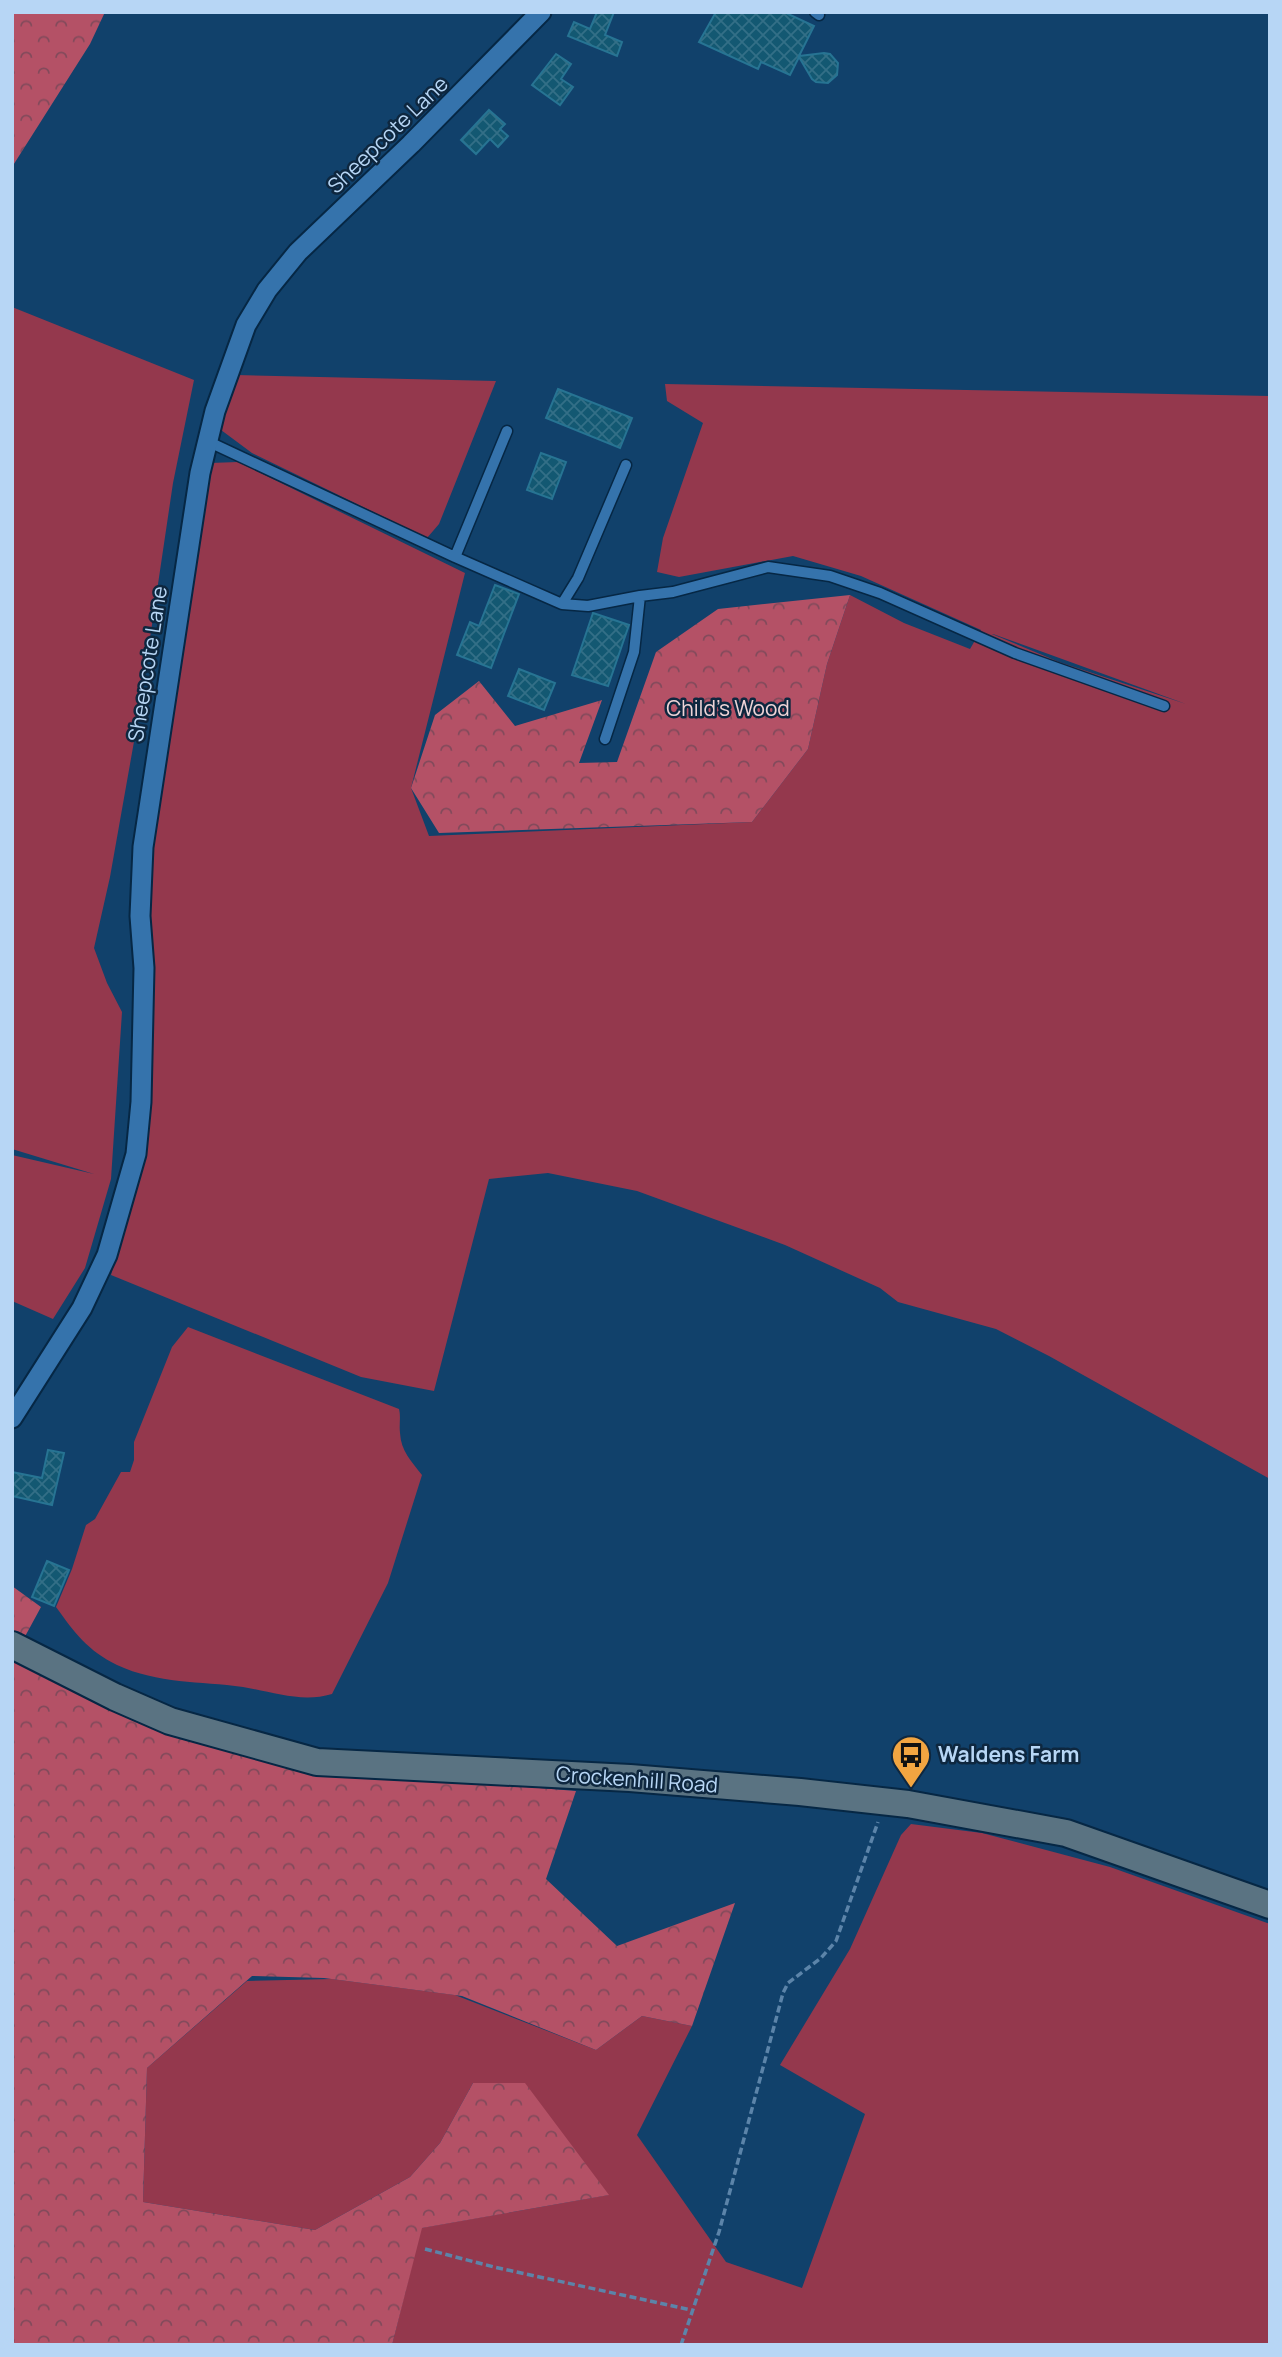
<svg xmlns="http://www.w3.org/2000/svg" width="1282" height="2357" font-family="Manrope,sans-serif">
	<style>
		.grass { fill: #94384d; fill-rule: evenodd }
		.forest { fill: url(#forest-crowns) }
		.building { fill: url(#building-cross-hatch); stroke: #277493; stroke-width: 2 }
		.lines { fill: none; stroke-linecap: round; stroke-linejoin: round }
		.lane-casing { stroke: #062744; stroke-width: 13 }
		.street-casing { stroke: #062744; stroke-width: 23 }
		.secondary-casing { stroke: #062744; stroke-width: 30 }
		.path { stroke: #5c84a9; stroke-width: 3.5; stroke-dasharray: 7 3.5; stroke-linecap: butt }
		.lane { stroke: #3573ac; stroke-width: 10 }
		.street { stroke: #3573ac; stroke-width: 19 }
		.secondary { stroke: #5a7382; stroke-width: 26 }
		.labels { text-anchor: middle; stroke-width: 5; stroke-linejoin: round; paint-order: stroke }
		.street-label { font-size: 21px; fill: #b7d6f5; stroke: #0e273f }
		.park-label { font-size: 21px; fill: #f0d4d7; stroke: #0e273f }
		.poi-label { font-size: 21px; font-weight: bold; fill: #b7d6f5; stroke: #0e273f; text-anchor: start }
	</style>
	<defs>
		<pattern id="forest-crowns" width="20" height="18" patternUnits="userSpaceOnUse" patternTransform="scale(1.75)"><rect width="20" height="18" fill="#b45166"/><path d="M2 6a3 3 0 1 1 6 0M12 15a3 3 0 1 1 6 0" fill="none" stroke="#824a5b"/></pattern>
		<pattern id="building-cross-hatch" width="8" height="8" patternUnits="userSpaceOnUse" patternTransform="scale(1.75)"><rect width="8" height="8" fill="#135872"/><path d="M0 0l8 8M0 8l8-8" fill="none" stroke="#336f87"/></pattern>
	</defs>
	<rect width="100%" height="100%" fill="#11416b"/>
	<path class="grass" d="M12,307L194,380L173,483L138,719L110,877L94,948L107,983L122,1012L111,1179L85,1268L53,1319L12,1301V1155L94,1174L12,1149Z
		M236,375L496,381L439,524L427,538L252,453L217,427Z
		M665,384L1270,396V1479L1049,1356L996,1329L898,1302L880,1288L785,1245L637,1191L548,1173L489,1179L434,1391L361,1377L111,1275L148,1139L150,973L148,878L210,463L238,462L465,573L411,788L429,836L752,822L808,749L827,664L850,595L904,623L970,649L981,630L861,576L793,556L679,577L657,572L663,538L703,423L667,401ZM992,634H993L1186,704L1059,662Z
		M188,1327L399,1409C401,1417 399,1424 400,1433C401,1451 411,1461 422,1475L388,1583L332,1694C302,1703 273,1692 243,1687C200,1681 158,1684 117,1665C88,1651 74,1632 56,1607L72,1569L86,1525L95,1519L121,1472H130L134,1460V1442L172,1347Z
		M911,1824L982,1833L1110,1867L1270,1924V2345H392L421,2228L608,2195L473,2083L440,2143L410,2177L315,2230L143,2202L147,2068L247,1981L332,1979L455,1995L596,2050L642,2016L692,2026L637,2135L726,2262L802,2288L865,2114L780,2065L850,1949L901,1835Z"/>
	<path class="forest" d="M12,12H105L90,44L12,167Z
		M850,595L827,664L808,749L752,822L439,833L411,788L435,715L479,681L515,726L602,700L579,763L617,762L656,652L718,609Z
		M12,1586L41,1607L22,1642L12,1637Z
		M12,1646L168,1729L415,1778L576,1791L546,1879L617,1946L735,1903L692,2026L642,2016L596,2050L462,1996L324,1978L252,1976L147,2068L143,2202L315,2230L410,2177L440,2143L473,2083H525L609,2195L422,2228L392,2345H12Z"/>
	<path class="building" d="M597,12H614L605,35L622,42L617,56L568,36L574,22L590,29Z
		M716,12H784L814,26L799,56L824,53L830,54L838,63L837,75L828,83L816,82L812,79L799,57L790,75L761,62L758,69L699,42Z
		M556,54L571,64L561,79L573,87L560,105L532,85Z
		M489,110L505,124L500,129L508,136L498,147L490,139L476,154L461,140Z
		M558,389L632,418L620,448L546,418Z
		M541,453L566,462L552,499L527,490Z
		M495,585L519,594L491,668L457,655L470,622L479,626Z
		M593,613L629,625L608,686L572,675Z
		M519,669L555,683L544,710L508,696Z
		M48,1450L64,1453L52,1505L12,1496V1472L42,1478Z
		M47,1561L69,1570L54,1606L32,1597Z"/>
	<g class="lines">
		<g class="lane-casing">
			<path id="lane" d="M815,12L819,15
				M207,441L455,557L562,604L588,606L640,596L673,592L768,567L830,576L880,593L1015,653L1164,706
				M455,557L507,431
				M562,604L578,578L626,465
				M605,739L634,652L640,596"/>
		</g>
		<g class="street-casing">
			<path id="street" d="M12,1418L82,1308L107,1255L136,1154L141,1102L144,968L140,916L143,847L200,473L215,411L246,325L267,290L298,252L411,144L541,12"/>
		</g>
		<g class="secondary-casing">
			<path id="secondary" d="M12,1645L115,1697L170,1721L317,1762L630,1778L800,1792L908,1804L1066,1833L1270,1905"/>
		</g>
		<path class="path" d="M425,2249L494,2267L691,2310
			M681,2345L719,2232L783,1993L788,1983L821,1958L836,1941L878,1822"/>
		<use href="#lane" class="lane"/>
		<use href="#street" class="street"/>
		<use href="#secondary" class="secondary"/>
	</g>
	<defs>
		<g id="bus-pin" transform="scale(2.0125)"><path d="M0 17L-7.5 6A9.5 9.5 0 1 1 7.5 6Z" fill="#f2a541" stroke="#0e273f"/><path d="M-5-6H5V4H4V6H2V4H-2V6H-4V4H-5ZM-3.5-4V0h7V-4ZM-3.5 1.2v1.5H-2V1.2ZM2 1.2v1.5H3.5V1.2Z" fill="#111"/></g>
	</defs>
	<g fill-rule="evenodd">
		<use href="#bus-pin" x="911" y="1755"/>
	</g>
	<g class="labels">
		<g class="street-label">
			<text transform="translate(388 135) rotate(-44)" y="7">Sheepcote Lane</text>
			<text transform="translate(148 664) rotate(-81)" y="7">Sheepcote Lane</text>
			<text transform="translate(637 1780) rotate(4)" y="7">Crockenhill Road</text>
		</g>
		<g class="park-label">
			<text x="728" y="716">Child's Wood</text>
		</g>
		<g class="poi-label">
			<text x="938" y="1762">Waldens Farm</text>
		</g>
	</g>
	<rect width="1282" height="2357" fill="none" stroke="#b7d6f5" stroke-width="28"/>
</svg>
